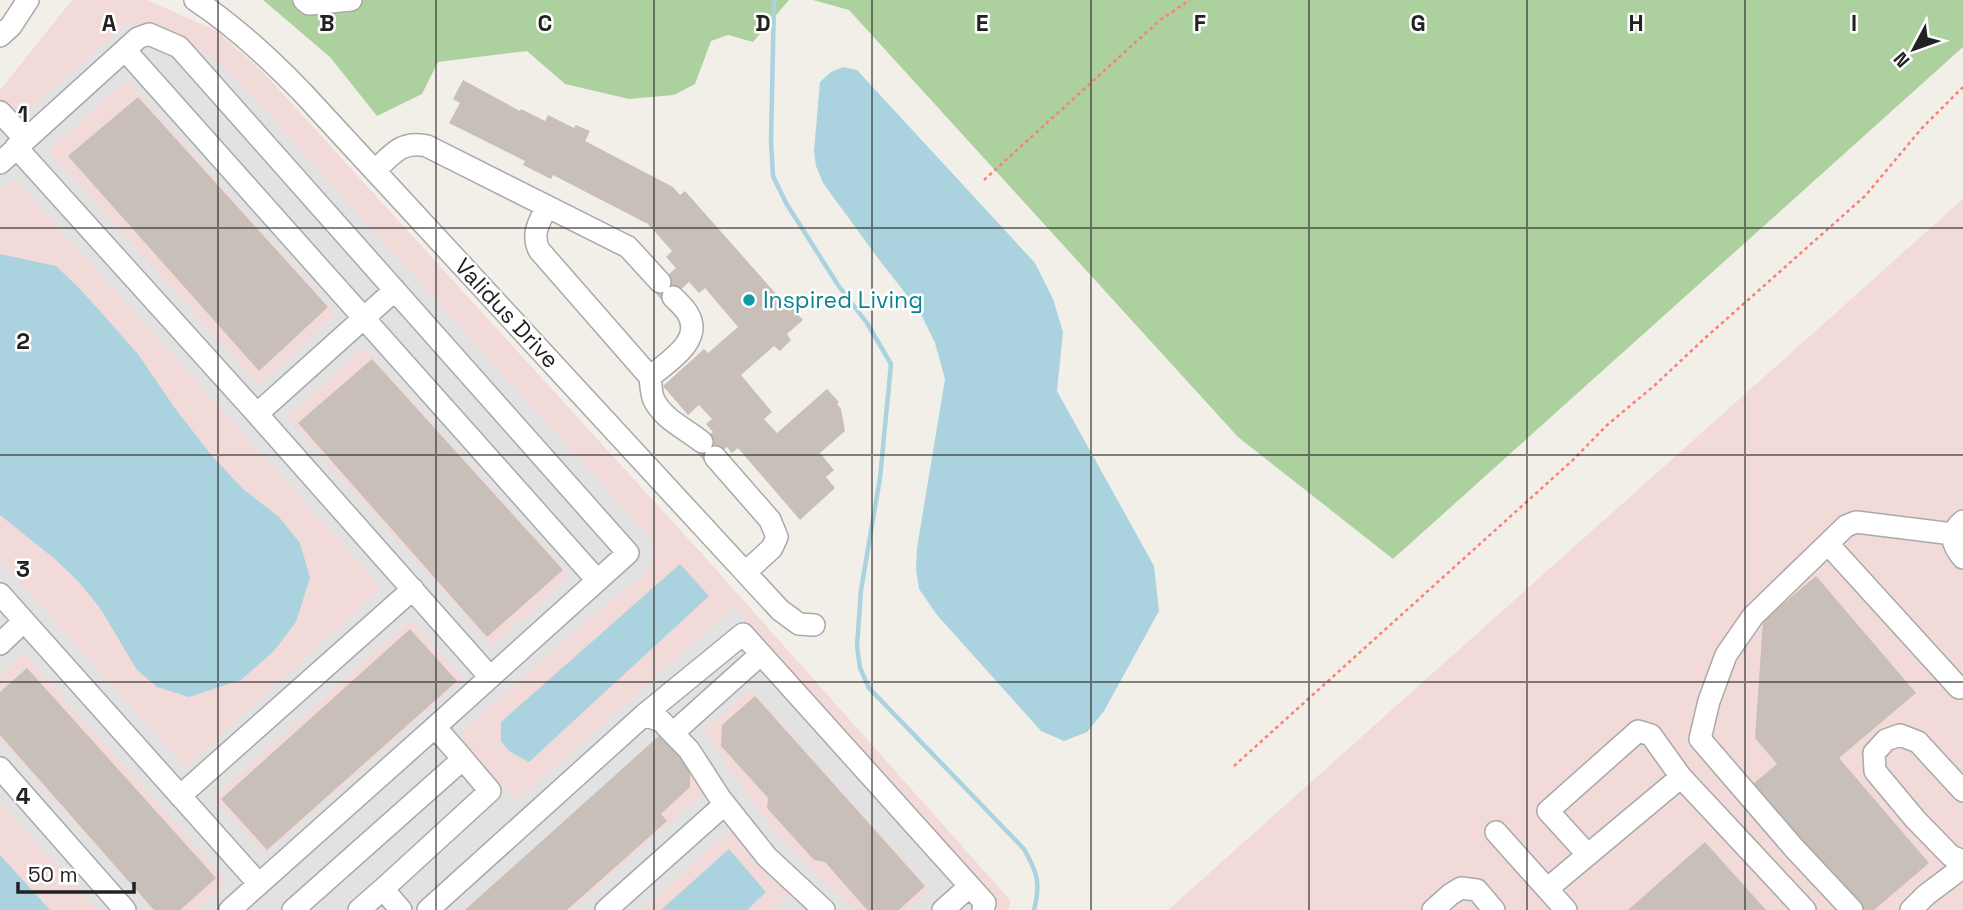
<svg xmlns="http://www.w3.org/2000/svg" width="1963" height="910" font-family="'Space Grotesk',sans-serif">
	<style>
		.commercial { fill: #f2dad9 }
		.forest { fill: #add19e }
		.parking { fill: #e2e2e2; fill-rule: evenodd }
		.water { fill: #aad3df }
		.lines { fill: none; stroke-linecap: round; stroke-linejoin: round }
		.stream { stroke: #aad3df; stroke-width: 4.5 }
		.building { fill: #c7bfb8 }
		.minor-casing { stroke: #a9a9a9; stroke-width: 24 }
		.path { stroke: #fa8072; stroke-width: 2.5; stroke-dasharray: 3.5 3.5; stroke-linecap: butt }
		.minor { stroke: #fff; stroke-width: 21 }
		.grid { fill: none; stroke: #222; stroke-width: 2; stroke-opacity: 0.55 }
		.culture-dot { fill: #0f9aa8; stroke: #fff; stroke-width: 2.5 }
		.labels { text-anchor: middle; stroke-width: 5; stroke-linejoin: round; paint-order: stroke }
		.culture-label { font-size: 23px; fill: #0d838f; stroke: #fff; text-anchor: start }
		.street-label { font-size: 23px; fill: #222; stroke: #fff }
		.grid-label { font-size: 23px; text-anchor: middle; font-weight: bold; fill: #222; stroke: #fff; stroke-width: 5; stroke-linejoin: round; paint-order: stroke }
	</style>
	<rect width="100%" height="100%" fill="#f2efe9"/>
	<path class="commercial" d="M72,0H147L217,31L263,72L712,565L1011,901L1008,910H0V90Z
		M1963,199V910H1168Z"/>
	<path class="forest" d="M263,0H789L753,42L728,35L711,41L695,84L674,95L629,99L565,84L527,51L438,62L422,94L377,116L330,57Z
		M813,0H1963V47L1393,559L1238,437L849,10Z"/>
	<path class="parking" d="M126,24H155L182,38L208,55L234,76L652,540V561L642,577L597,611L457,736L517,801L734,607L999,902L995,910H908L930,890L751,689L704,730L762,815L782,839L799,858L855,910H773L791,893L733,828L641,910H572L707,790L661,734L548,837L462,910H198L228,882L24,653L0,674V561L186,767L382,588L15,179L0,190V134L25,114ZM127,80L336,314L259,385L48,150ZM364,347L570,576L492,646L287,417ZM410,620L463,679L268,852L267,857L213,797Z
		M0,739L153,910H97L0,802Z"/>
	<path class="water" d="M843,67L857,70L1035,263L1053,299L1063,332L1057,391L1154,566L1159,611L1104,711L1087,732L1064,741L1041,731L937,615L919,589L916,569L917,548L945,379L935,343L920,312L880,261L823,183L816,166L814,151L820,82L831,72Z
		M0,254L56,266L81,290L138,354L174,407L212,456L243,489L279,517L300,543L310,578L296,622L274,651L241,680L189,697L157,687L137,670L100,608L78,581L56,560L0,515Z
		M680,564L709,596L529,762L509,751L501,741V722Z
		M729,849L766,892L747,910H661Z
		M0,855L50,910H0Z"/>
	<g class="lines">
		<path class="stream" d="M774,0L771,141L773,176L786,203L838,285L867,323L891,364L880,478L861,590L857,646L860,668L869,688L1024,849C1037,872 1041,883 1034,910"/>
	</g>
	<path class="building" d="M463,80L520,111L521,109L545,121L548,115L574,128L576,125L590,131L585,141L673,187L680,195L685,191L777,295L778,294L789,308L791,306L803,320L787,334L791,340L780,351L774,346L741,375L772,412L764,419L777,433L827,389L839,402L837,404L841,409L845,431L820,453L834,470L826,477L835,488L800,520L738,448L732,453L727,447L707,464L693,448L713,432L706,424L712,419L699,405L688,415L663,386L704,349L708,353L738,327L705,288L699,293L689,282L665,304L652,289L676,268L666,257L672,251L646,222V223L553,175L551,179L523,165L525,161L449,123L460,103L453,99Z
		M138,97L328,307L259,371L68,156Z
		M372,359L563,570L487,637L298,423Z
		M1816,576L1916,693L1839,758L1929,863L1874,910H1860L1753,784L1777,764L1755,738L1763,621Z
		M410,629L457,681L267,850L221,799Z
		M27,668L216,878L180,910H154L0,735V692Z
		M755,696L925,886L899,910H867L825,862L814,860L767,808L768,798L721,746L722,725Z
		M661,734L690,766V787L661,814L667,821L567,910H465Z
		M1705,842L1766,910H1628Z"/>
	<g class="lines">
		<g class="minor-casing">
			<path id="minor" d="M195,0C235,26 269,58 302,92L780,610L799,624L814,625
				M304,0L309,4L351,0
				M0,36L11,26L28,0
				M125,50L597,580
				M0,112L25,139
				M16,147L257,414L395,290
				M0,163L138,38L149,34L179,47L628,553L435,727
				M375,171C392,154 402,140 427,146L628,247L660,282
				M547,206C540,221 531,233 539,250L650,377
				M673,297C678,302 685,308 688,314C704,341 667,362 650,377C651,385 651,394 654,400C664,420 685,428 702,442
				M257,414L490,677
				M715,457L770,520L777,537L772,548L746,572
				M1963,521C1948,533 1952,545 1963,558
				M1828,544L1959,688
				M0,594L259,884L435,727L463,759L293,910
				M0,644L24,621
				M644,715L743,634L985,903L983,910
				M673,733L761,654
				M0,768L125,910
				M1963,791L1918,742L1900,735L1886,740L1874,753L1875,771L1915,819L1951,856L1963,861
				M180,796L413,589
				M1496,832L1566,910
				M1588,855L1548,811L1638,731L1651,735L1681,777
				M1547,889L1681,777L1805,910
				M230,910L259,884
				M359,910L383,889
				M401,910L383,889L490,791L463,759
				M428,910L644,715L661,721L689,750L720,798L767,857L824,910
				M606,910L725,804
				M943,910L970,886
				M1433,910L1451,894L1461,888L1477,890L1494,910
				M1852,910L1794,848L1700,739L1709,701L1726,655L1753,616L1846,526L1856,522L1953,534
				M1911,910L1926,895L1963,867"/>
		</g>
		<path class="path" d="M984,180L1160,20L1190,0
			M1234,766L1574,459L1606,426L1655,385L1704,339L1865,196L1922,128L1963,87"/>
		<use href="#minor" class="minor"/>
	</g>
	<path class="grid" d="M218,0V910M436,0V910M654,0V910M872,0V910M1091,0V910M1309,0V910M1527,0V910M1745,0V910M0,228H1963M0,455H1963M0,682H1963"/>
	<circle class="culture-dot" cx="749" cy="300" r="7"/>
	<g class="labels">
		<g class="culture-label">
			<text x="763" y="308">Inspired Living</text>
		</g>
		<g class="street-label">
			<text transform="translate(507 313) rotate(47)" y="8">Validus Drive</text>
		</g>
	</g>
	<g class="grid-label">
		<text x="109" y="31">A</text>
		<text x="327" y="31">B</text>
		<text x="545" y="31">C</text>
		<text x="763" y="31">D</text>
		<text x="982" y="31">E</text>
		<text x="1200" y="31">F</text>
		<text x="1418" y="31">G</text>
		<text x="1636" y="31">H</text>
		<text x="1854" y="31">I</text>
		<text x="23" y="122">1</text>
		<text x="23" y="349">2</text>
		<text x="23" y="577">3</text>
		<text x="23" y="804">4</text>
	</g>
	<g transform="translate(1914 49) rotate(229)" stroke="#ffffff" stroke-width="5" paint-order="stroke">
	<path d="M0-5L12 26L0 18L-12 26Z" fill="#222222"/>
	<text y="-10" font-size="19" font-weight="bold" text-anchor="middle" fill="#222222">N</text>
	</g>
	<path d="M18 882v10h116v-10" fill="none" stroke="#222222" stroke-width="3.5"/>
	<text x="28" y="882" font-size="21" fill="#222222" stroke="#ffffff" stroke-width="5" paint-order="stroke">50 m</text>
</svg>
